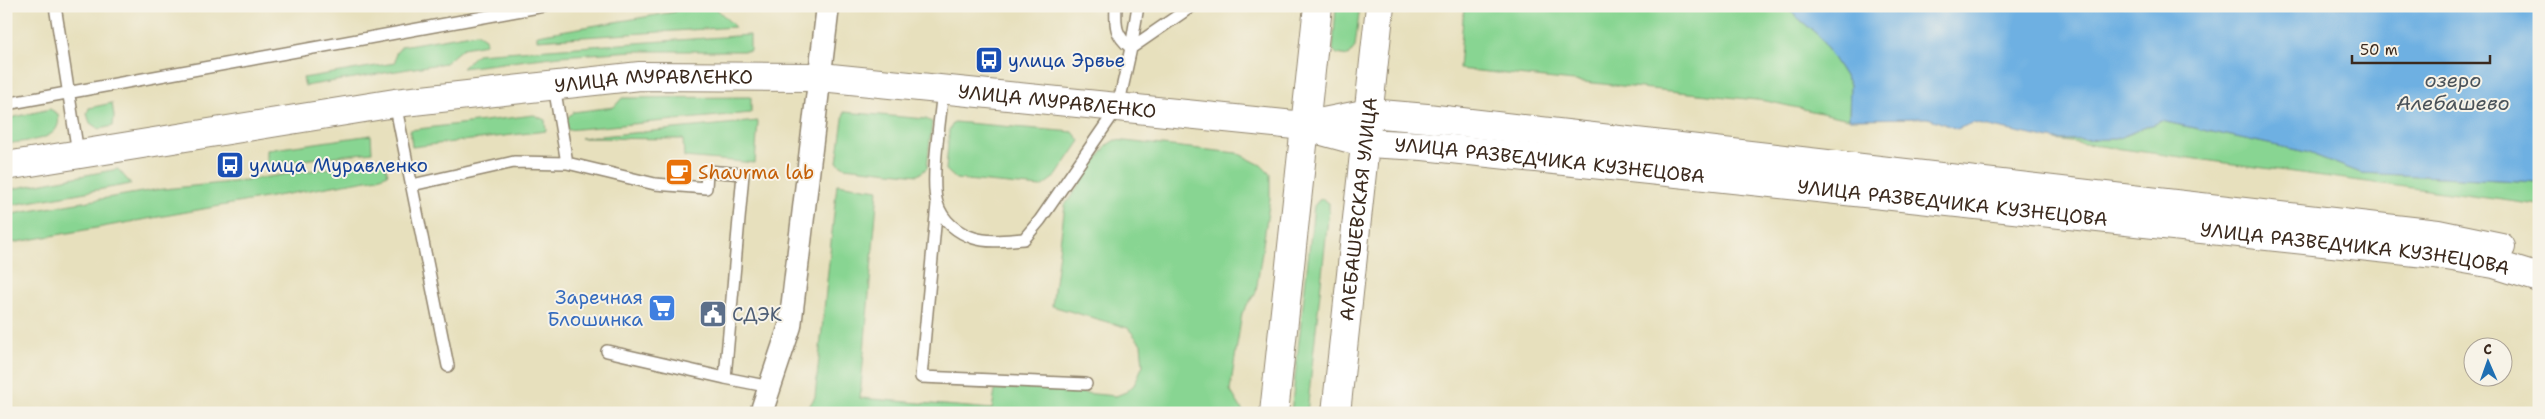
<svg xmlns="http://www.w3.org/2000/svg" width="2545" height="419" font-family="'Shantell Sans',sans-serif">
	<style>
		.green { fill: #88d592; stroke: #628058 }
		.water { fill: #6eb0e2; stroke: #546d80 }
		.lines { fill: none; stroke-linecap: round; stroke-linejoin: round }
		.service-casing { stroke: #91856e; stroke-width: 14 }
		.minor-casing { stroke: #91856e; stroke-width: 25 }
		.secondary-casing { stroke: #91856e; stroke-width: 30 }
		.primary-casing { stroke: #91856e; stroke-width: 30 }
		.service { stroke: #fff; stroke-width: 11 }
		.minor { stroke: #fff; stroke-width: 22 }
		.secondary { stroke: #fff; stroke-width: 28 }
		.primary { stroke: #fff; stroke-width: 28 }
		.labels { text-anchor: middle; stroke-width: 4; stroke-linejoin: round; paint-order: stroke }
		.transit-label { font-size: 19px; fill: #164399; stroke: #f7f3e8; text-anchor: start }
		.street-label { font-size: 19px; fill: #3b2a1e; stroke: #f7f3e8 }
		.food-label { font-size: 19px; fill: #c56008; stroke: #f7f3e8; text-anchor: start }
		.shop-label { font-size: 19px; fill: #366cbe; stroke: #f7f3e8; text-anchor: end }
		.service-label { font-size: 19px; fill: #4e5e75; stroke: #f7f3e8; text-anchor: start }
		.water-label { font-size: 20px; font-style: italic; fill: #4a5259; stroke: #f7f3e8 }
	</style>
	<rect width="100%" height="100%" fill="#f7f3e8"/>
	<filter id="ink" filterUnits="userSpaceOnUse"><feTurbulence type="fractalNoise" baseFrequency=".02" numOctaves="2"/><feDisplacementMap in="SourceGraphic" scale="10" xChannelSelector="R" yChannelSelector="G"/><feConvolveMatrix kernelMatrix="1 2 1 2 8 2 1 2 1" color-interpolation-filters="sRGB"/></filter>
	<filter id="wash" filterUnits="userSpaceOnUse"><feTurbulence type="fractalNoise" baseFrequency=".0096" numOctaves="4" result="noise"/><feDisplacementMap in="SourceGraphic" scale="20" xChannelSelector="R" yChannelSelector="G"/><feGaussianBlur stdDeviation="1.12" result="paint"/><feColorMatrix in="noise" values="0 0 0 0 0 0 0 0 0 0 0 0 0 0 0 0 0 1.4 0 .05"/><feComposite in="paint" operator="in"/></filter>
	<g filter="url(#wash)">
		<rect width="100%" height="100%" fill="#e7e0bd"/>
		<path class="green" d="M675,6H694V9L714,6L735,27L537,40V35L675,12Z
			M1336,6H1360L1355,47L1348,56L1337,54L1333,50Z
			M1464,6H1784L1819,36L1850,84L1849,119L1766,101L1459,69Z
			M477,33L485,38L486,44L463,48L445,63L305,86L303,78L395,63L396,53L402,46Z
			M750,35V51H633L560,56L462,68L477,54Z
			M751,97V113L567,130L566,119L573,112L614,107L622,98Z
			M112,103L114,116L113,126L99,129L90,123L87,114L89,108Z
			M50,109L58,114C64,142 27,140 6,144V119Z
			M844,112L926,119L932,122L927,168L918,175L844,167L837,162Z
			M534,115L545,120L546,131L412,147L410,130Z
			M758,121L755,163L684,157L683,139L580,138Z
			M2161,121L2306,152L2361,173L2539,182V205L2055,140L2116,139Z
			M954,122L1073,132L1080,141L1056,176L1041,187L956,179L946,170L949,130Z
			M371,135L372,152L267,164V150Z
			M1115,140L1237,153L1261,165L1270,174V198L1256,292L1242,313L1230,390L1244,413H805L815,397L837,184L878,190L860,398L992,409L996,385L1116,396L1126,392L1134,385L1143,365L1141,344L1128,328L1052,306L1065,205L1107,145Z
			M384,160L388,174L378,178L6,244V215L154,190L233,182Z
			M118,169L131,184L6,206V190Z
			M1323,199L1329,203V209L1307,413H1291L1314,206L1319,200Z"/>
		<path class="water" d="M1784,6H2539V182L2361,173L2306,152L2161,121L2116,139L2055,140L1973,123L1957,129L1928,118L1849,119L1850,84L1819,36Z"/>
	</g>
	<g filter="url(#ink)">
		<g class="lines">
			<g class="service-casing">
				<path id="service" d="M55,6L78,153
					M1131,48L1192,6
					M1131,48L1138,6
					M554,86L567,163L655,184L706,188L707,171L743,174L725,378L607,351
					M943,89C941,115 930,180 937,203C942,221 958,233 974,238C989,243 1008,240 1024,239L1040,220L1118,107L1131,48C1115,35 1115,26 1116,6
					M395,103L448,366
					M6,104L544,6
					M412,185L514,162L567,163
					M937,204L921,377L1086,384
					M725,378L771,387"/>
			</g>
			<g class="minor-casing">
				<path id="minor" d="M761,413L790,326L828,6"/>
			</g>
			<g class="secondary-casing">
				<g id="secondary">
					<path d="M1308,125L1369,113L1427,118L2438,234L2501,247"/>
					<path id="s1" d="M6,166L395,103L640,76L821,77L1304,126L1366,143L1423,146L2435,254L2494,264L2539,278"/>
				</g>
			</g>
			<g class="primary-casing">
				<g id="primary">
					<path d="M1274,413L1318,6"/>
					<path id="s2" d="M1336,413L1380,6"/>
				</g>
			</g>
			<use href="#service" class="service"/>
			<use href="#minor" class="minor"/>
			<use href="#secondary" class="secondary"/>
			<use href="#primary" class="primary"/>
		</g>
	</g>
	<defs>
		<g id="bus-square" transform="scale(1.4375)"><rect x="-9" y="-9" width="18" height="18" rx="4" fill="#1a4fb4" stroke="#f7f3e8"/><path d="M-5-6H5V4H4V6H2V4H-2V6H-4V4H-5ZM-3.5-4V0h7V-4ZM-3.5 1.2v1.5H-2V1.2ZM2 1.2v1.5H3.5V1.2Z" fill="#fff"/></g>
		<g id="cafe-square" transform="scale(1.4375)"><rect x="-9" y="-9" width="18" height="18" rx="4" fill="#e8710a" stroke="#f7f3e8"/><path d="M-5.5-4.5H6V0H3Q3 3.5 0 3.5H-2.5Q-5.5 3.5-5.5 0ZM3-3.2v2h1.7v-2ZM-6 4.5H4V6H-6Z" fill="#fff"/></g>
		<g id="supermarket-square" transform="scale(1.4375)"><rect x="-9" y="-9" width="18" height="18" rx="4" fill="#3f7fe0" stroke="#f7f3e8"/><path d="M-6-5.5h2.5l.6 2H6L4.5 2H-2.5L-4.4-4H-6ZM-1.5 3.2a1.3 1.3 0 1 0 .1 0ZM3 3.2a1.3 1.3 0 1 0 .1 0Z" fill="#fff"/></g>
		<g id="civic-square" transform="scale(1.4375)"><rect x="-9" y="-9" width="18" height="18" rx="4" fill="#5c6f8a" stroke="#f7f3e8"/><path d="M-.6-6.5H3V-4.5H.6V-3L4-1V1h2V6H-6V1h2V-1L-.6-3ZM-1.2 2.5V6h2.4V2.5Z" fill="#fff"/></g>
	</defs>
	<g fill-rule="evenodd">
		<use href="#bus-square" x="989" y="60"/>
		<use href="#bus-square" x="230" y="165"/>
		<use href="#cafe-square" x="679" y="172"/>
		<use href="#supermarket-square" x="662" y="308"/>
		<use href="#civic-square" x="713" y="314"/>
	</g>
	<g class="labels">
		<g class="transit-label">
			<text x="1008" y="67">улица Эрвье</text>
			<text x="249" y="172">улица Муравленко</text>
		</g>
		<g class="street-label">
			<text dy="7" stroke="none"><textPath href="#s1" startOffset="654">УЛИЦА МУРАВЛЕНКО</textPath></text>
			<text dy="7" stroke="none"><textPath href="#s1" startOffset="1059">УЛИЦА МУРАВЛЕНКО</textPath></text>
			<text dy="7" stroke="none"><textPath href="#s1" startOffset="1556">УЛИЦА РАЗВЕДЧИКА КУЗНЕЦОВА</textPath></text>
			<text dy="7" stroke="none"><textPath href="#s1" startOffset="1961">УЛИЦА РАЗВЕДЧИКА КУЗНЕЦОВА</textPath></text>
			<text dy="7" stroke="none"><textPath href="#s2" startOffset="205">АЛЕБАШЕВСКАЯ УЛИЦА</textPath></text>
			<text dy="7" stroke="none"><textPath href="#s1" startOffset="2366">УЛИЦА РАЗВЕДЧИКА КУЗНЕЦОВА</textPath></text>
		</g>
		<g class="food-label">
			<text x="698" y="179">Shaurma lab</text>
		</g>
		<g class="shop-label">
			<text x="643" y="304">Заречная<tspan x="643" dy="22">Блошинка</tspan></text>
		</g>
		<g class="service-label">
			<text x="732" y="321">СДЭК</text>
		</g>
		<g class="water-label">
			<text x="2453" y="87">озеро<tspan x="2453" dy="23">Алебашево</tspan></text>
		</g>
	</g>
	<rect width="2545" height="419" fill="none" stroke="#f7f3e8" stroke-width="25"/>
	<g transform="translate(2488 362) rotate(358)"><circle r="24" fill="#f7f3e8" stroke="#aca397"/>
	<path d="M0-4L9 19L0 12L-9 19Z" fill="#1f6fb2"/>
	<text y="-8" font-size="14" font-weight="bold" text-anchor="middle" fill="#3b2a1e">С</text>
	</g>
	<path d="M2352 55v8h138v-8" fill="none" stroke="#3b2a1e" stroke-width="2.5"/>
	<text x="2360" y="55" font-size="15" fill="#3b2a1e" stroke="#f7f3e8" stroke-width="4" paint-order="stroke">50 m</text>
</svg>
